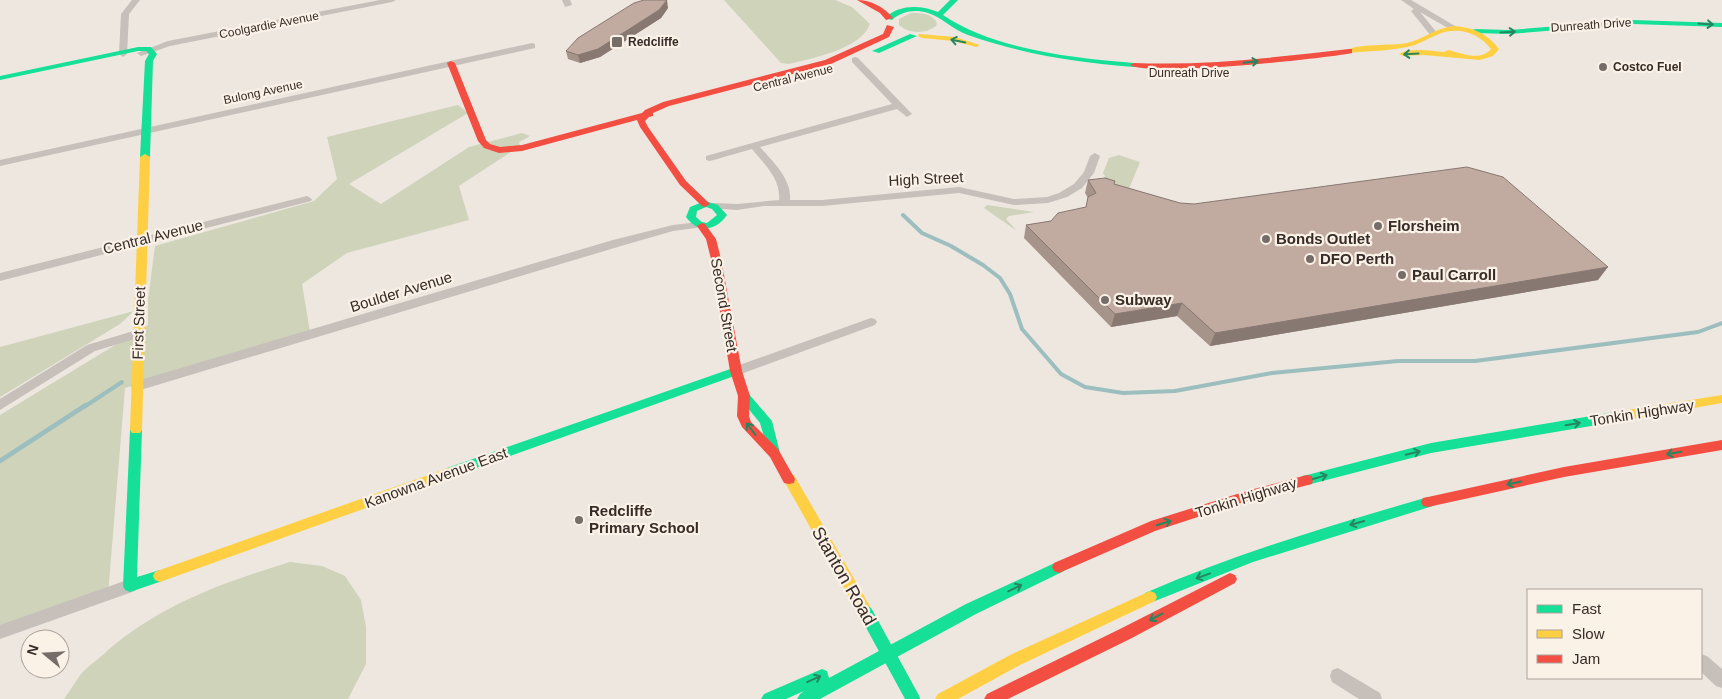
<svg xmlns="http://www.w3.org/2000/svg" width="1722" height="699" font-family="Helvetica,sans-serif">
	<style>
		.green { fill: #ced3ba }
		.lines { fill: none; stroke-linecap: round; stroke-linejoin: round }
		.stream-far1 { stroke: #9cbebe; stroke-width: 4 }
		.stream { stroke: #9cbebe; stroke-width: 4.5 }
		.street { fill: #c6bfba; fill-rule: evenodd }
		.fast { fill: #16e098; fill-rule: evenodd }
		.slow { fill: #ffcf43; fill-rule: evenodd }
		.jam { fill: #f24e42; fill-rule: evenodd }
		.fast-bridge { stroke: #16e098; stroke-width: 14 }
		.wall { fill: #a6938a }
		.shaded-wall { fill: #877871 }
		.building { fill: #c1aba1; stroke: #877871 }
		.oneway { stroke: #268660 }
		.poi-dot { fill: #776d68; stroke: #faf1e7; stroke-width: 2 }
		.labels { text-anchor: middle; stroke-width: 4.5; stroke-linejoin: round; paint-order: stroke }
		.far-street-label { font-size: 12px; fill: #372c27; stroke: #faf1e7 }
		.far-poi-label { font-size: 12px; font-weight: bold; fill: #372c27; stroke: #faf1e7; text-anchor: start }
		.street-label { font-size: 15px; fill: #372c27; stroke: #faf1e7 }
		.poi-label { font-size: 15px; font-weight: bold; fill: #372c27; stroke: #faf1e7; text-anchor: start }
		.near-street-label { font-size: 18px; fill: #372c27; stroke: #faf1e7 }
	</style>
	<rect width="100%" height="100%" fill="#ede7e0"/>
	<path class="green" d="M724,0H835L852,7L870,24C861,49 813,58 789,64L781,63Z
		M911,13C921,13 932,13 937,23L936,26C926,34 909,34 899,25V19Z
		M458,105L468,113L349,184L381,204L469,147L522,133L530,136L519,142L520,146L459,186L469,220L347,253L302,284L310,332L125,388L108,595L0,629V415L148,325V300L155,246L314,201L337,179L327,137Z
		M1119,155L1140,162L1128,191L1100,186L1105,176L1103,173L1109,158Z
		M987,205L1034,212L1009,216L1006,219L1017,231L984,208Z
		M134,311L120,324L0,397V347Z
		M290,562L322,566L345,576L361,600L366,627V664L348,699H64C70,691 75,682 81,674C88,666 99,659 107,651C162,604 222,583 290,562Z"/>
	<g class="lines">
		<path class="stream-far1" d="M903,215L922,233L951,246L983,265L1000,278L1010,294L1022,329L1061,374L1085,387L1123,393L1175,391L1272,373L1398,361H1475L1698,332L1722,323
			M84,407L122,382"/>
		<path class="stream" d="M0,461L86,405"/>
		<path class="street" d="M132,0H140L129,14L127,54L123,57L119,54L121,14Z
			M380,0H396L392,2L170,46L141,56L137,53L168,41Z
			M562,0H570L572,5L565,7Z
			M1401,0H1411L1460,29L1453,31L1420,12L1438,34L1431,36L1411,11L1414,9Z
			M532,43L535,44V48L0,166V160Z
			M855,57L858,58L912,114L907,117L897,109L760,147C773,162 792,179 790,200H822L959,187L1014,199L1047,197L1059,193L1074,184L1084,172L1090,156L1095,153L1100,156L1094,173L1082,188L1067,197L1048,203L1014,205L959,193L822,206H764L737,210L709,208L708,206L709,204L713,203L737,204L779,200C781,179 764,164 752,149L710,161L706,160V156L892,104L852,62V58Z
			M307,196L312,199L311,201L0,281V273Z
			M699,222L703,223L704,225L703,227L673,231L621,246L137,391L132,389L131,386L132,383L137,381L613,240L673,225Z
			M871,318L875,319L877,322L875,325L741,374H731L730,371L731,368Z
			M140,329L146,333L144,336L95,351L0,410V399L87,345Z
			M130,579L135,581L138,586L135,591L0,639V625Z
			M1701,654L1707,656L1722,669V688L1716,686L1701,672Z
			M1338,668L1380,693L1382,699H1359L1332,682L1330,676L1332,670Z"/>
		<path class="fast" d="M950,0H958L943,15C995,50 1073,58 1134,63L1138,65L1134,67C1077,63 1022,54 968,35C953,30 942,17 928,13C915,9 902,11 892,20L885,18C899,4 921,5 938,12Z
			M1633,20L1722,23V27L1633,24L1509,34L1475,33L1471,31L1475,29L1509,30Z
			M910,34L917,36L879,53L872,51Z
			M138,47H151L157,54L153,61L150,157L145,160L140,157L145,61L149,54L146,51H138L0,80V76Z
			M705,201L718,205L727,215C716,231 698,234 686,217L690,207ZM706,207L712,209L717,215L707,223L702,222L696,217L697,211Z
			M736,367L740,368L742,371L740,374L451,477L447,476L445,472L447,468Z
			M744,392L748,393L772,421L780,453L778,457L774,458L770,457L760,423L738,396L740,393Z
			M1615,412L1619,414L1621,417L1619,420L1615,422L1431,453L1307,485L1302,484L1301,480L1302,476L1307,475L1431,443Z
			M136,425L140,427L142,430L137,577L160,570L165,572L167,576L165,580L130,592L125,590L123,586L130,430L132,427Z
			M1428,497L1433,498L1435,502L1433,506L1253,562L1150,603L1145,601L1143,597L1145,593C1237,553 1332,525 1428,497Z
			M1059,561L1064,563L1066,567L1064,571L976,614L820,699H797L800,694L804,691L786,699H761L764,694L822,669L827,671L829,678L966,604Z"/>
		<path class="slow" d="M1454,26C1473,27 1488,34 1499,49L1493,56L1480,60L1424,55L1403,56L1399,54C1410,47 1432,51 1444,52L1448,50C1462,53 1480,62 1491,49C1479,33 1458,26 1439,34C1428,38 1419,45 1407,47C1388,51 1368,51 1349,53L1345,51C1357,43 1391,46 1407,43C1424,39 1435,28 1454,26Z
			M919,34L955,37L980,45L976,47L954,41L922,38L918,36Z
			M145,154L150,157L142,430L140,433H132L130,430L140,157Z
			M1722,395V403L1615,422L1611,420L1609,417L1611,414L1615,412Z
			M451,467L455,468L457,472L455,476L160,582L155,580L153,576L155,572L160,570Z
			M789,474L794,475L871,608L873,613L871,618L866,620L861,618L783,479L784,475Z
			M1150,591L1155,593L1157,597L1155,601L1020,665L958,699H935L938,694L1010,655Z"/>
		<path class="jam" d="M857,0C871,0 884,7 893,18L886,20L880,13Z
			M887,25L894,27L889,37L831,64L669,106L653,113V116L649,117L645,121L648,127L686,181L710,204L705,207L702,206L680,185L640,127L637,120L522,151L499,153L484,148L478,141L447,63L451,61L455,63L486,140L490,144L500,147L522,145L642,113L645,110L663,102L825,60L883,34Z
			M1349,49H1352V53C1323,59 1147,77 1130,65L1134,63C1206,66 1277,57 1349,49Z
			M702,223L705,224L716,239L721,259L742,371L750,396L749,416L751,422L778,449L795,479L794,483L789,484L784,483L770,457L742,427L737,416L738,396L730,371L711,259L706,239L697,226Z
			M1722,440V450L1564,477L1428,507L1423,506L1421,502L1423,498L1428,497L1564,467Z
			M1307,475L1312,476L1313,480L1312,484L1250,500L1155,531L1059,573L1054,571L1052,567L1054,563L1151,521L1250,490Z
			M1230,573L1235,575L1237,579L1235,583L1130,639L1008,699H984L987,694L1120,629Z"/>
		<path class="fast-bridge" d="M866,613L913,699"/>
	</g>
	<path class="wall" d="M668,8L661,18L600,57L580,63L568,59L566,51Z
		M1088,180L1114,184L1180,203L1598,280L1210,346L1177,316L1111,327L1024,238L1026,225L1051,221L1086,207L1088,198L1085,193Z"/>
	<path class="shaded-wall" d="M667,0L668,8L661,18L600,57L580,63L578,55Z
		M1608,267L1598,280L1210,346L1215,333Z
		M1182,303L1177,316L1111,327L1115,314Z"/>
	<path class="building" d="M644,0H667L659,10L598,49L578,55L566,51L578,38L634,3Z
		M1467,167L1503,177L1608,267L1215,333L1182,303L1115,314L1026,225L1051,221L1058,213L1086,207L1088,197L1096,193L1088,180L1105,178L1115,181L1114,184L1180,203L1194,204Z"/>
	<defs><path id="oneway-shaft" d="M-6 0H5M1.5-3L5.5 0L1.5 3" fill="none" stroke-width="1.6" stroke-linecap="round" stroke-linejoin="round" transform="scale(1.25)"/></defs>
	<g class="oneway">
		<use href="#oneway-shaft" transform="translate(1706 24) rotate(4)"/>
		<use href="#oneway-shaft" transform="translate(1508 32) rotate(-3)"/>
		<use href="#oneway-shaft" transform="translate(958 41) rotate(-169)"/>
		<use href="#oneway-shaft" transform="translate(1411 54) rotate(177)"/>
		<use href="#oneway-shaft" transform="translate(1251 62) rotate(-6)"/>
		<use href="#oneway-shaft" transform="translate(1573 424) rotate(-9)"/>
		<use href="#oneway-shaft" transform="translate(751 429) rotate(-127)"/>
		<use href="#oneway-shaft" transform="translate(1413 453) rotate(-14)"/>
		<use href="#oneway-shaft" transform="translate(1674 453) rotate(170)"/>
		<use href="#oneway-shaft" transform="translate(1320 477) rotate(-15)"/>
		<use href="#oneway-shaft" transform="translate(1514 483) rotate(168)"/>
		<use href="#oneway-shaft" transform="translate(1164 523) rotate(-18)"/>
		<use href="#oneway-shaft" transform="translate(1357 523) rotate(164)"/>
		<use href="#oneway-shaft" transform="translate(1203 576) rotate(160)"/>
		<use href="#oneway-shaft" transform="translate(1015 588) rotate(-26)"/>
		<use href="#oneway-shaft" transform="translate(1156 617) rotate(152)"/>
		<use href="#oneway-shaft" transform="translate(814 679) rotate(-24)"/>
	</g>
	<g class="poi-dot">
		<rect x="611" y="36" width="12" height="12" rx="2.5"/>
		<circle cx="1603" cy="67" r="5"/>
		<circle cx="1378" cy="226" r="5"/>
		<circle cx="1266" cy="239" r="5"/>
		<circle cx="1310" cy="259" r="5"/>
		<circle cx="1402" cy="275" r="5"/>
		<circle cx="1105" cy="300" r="5"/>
		<circle cx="579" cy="520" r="5"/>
	</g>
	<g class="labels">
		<g class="far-street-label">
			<text transform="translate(269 25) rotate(-11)" y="4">Coolgardie Avenue</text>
			<text transform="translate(1591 25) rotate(-4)" y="4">Dunreath Drive</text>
			<text x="1189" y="77">Dunreath Drive</text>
			<text transform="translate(793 78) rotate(-14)" y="4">Central Avenue</text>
			<text transform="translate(263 92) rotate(-12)" y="4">Bulong Avenue</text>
		</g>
		<g class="far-poi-label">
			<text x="628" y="46">Redcliffe</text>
			<text x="1613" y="71">Costco Fuel</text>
		</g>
		<g class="street-label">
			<text transform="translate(926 179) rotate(-3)" y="5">High Street</text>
			<text transform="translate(153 237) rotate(-14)" y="5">Central Avenue</text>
			<text transform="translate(401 292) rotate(-17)" y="5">Boulder Avenue</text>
			<text transform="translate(724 305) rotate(80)" y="5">Second Street</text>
			<text transform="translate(139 323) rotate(-88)" y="5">First Street</text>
			<text transform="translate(1642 413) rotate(-9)" y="5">Tonkin Highway</text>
			<text transform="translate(436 478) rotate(-20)" y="5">Kanowna Avenue East</text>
			<text transform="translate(1246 498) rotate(-17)" y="5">Tonkin Highway</text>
		</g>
		<g class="poi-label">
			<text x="1388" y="231">Florsheim</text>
			<text x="1276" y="244">Bonds Outlet</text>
			<text x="1320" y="264">DFO Perth</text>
			<text x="1412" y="280">Paul Carroll</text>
			<text x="1115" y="305">Subway</text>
			<text x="589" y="516">Redcliffe<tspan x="589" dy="17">Primary School</tspan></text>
		</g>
		<g class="near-street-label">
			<text transform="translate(844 576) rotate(60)" y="6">Stanton Road</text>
		</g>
	</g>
	<rect x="1527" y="589" width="175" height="90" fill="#faf1e7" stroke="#aca29a"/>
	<rect x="1537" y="605" width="25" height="8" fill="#16e098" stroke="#aca29a"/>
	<text x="1572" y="614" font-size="15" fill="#372c27">Fast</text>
	<rect x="1537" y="630" width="25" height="8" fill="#ffcf43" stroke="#aca29a"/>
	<text x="1572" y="639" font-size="15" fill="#372c27">Slow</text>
	<rect x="1537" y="655" width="25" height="8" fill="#f24e42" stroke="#aca29a"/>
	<text x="1572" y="664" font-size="15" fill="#372c27">Jam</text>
	<g transform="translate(45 654) rotate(288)"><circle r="24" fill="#faf1e7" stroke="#aca29a"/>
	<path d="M0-4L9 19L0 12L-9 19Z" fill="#776d68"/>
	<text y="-8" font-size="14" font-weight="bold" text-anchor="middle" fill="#372c27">N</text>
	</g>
</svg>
